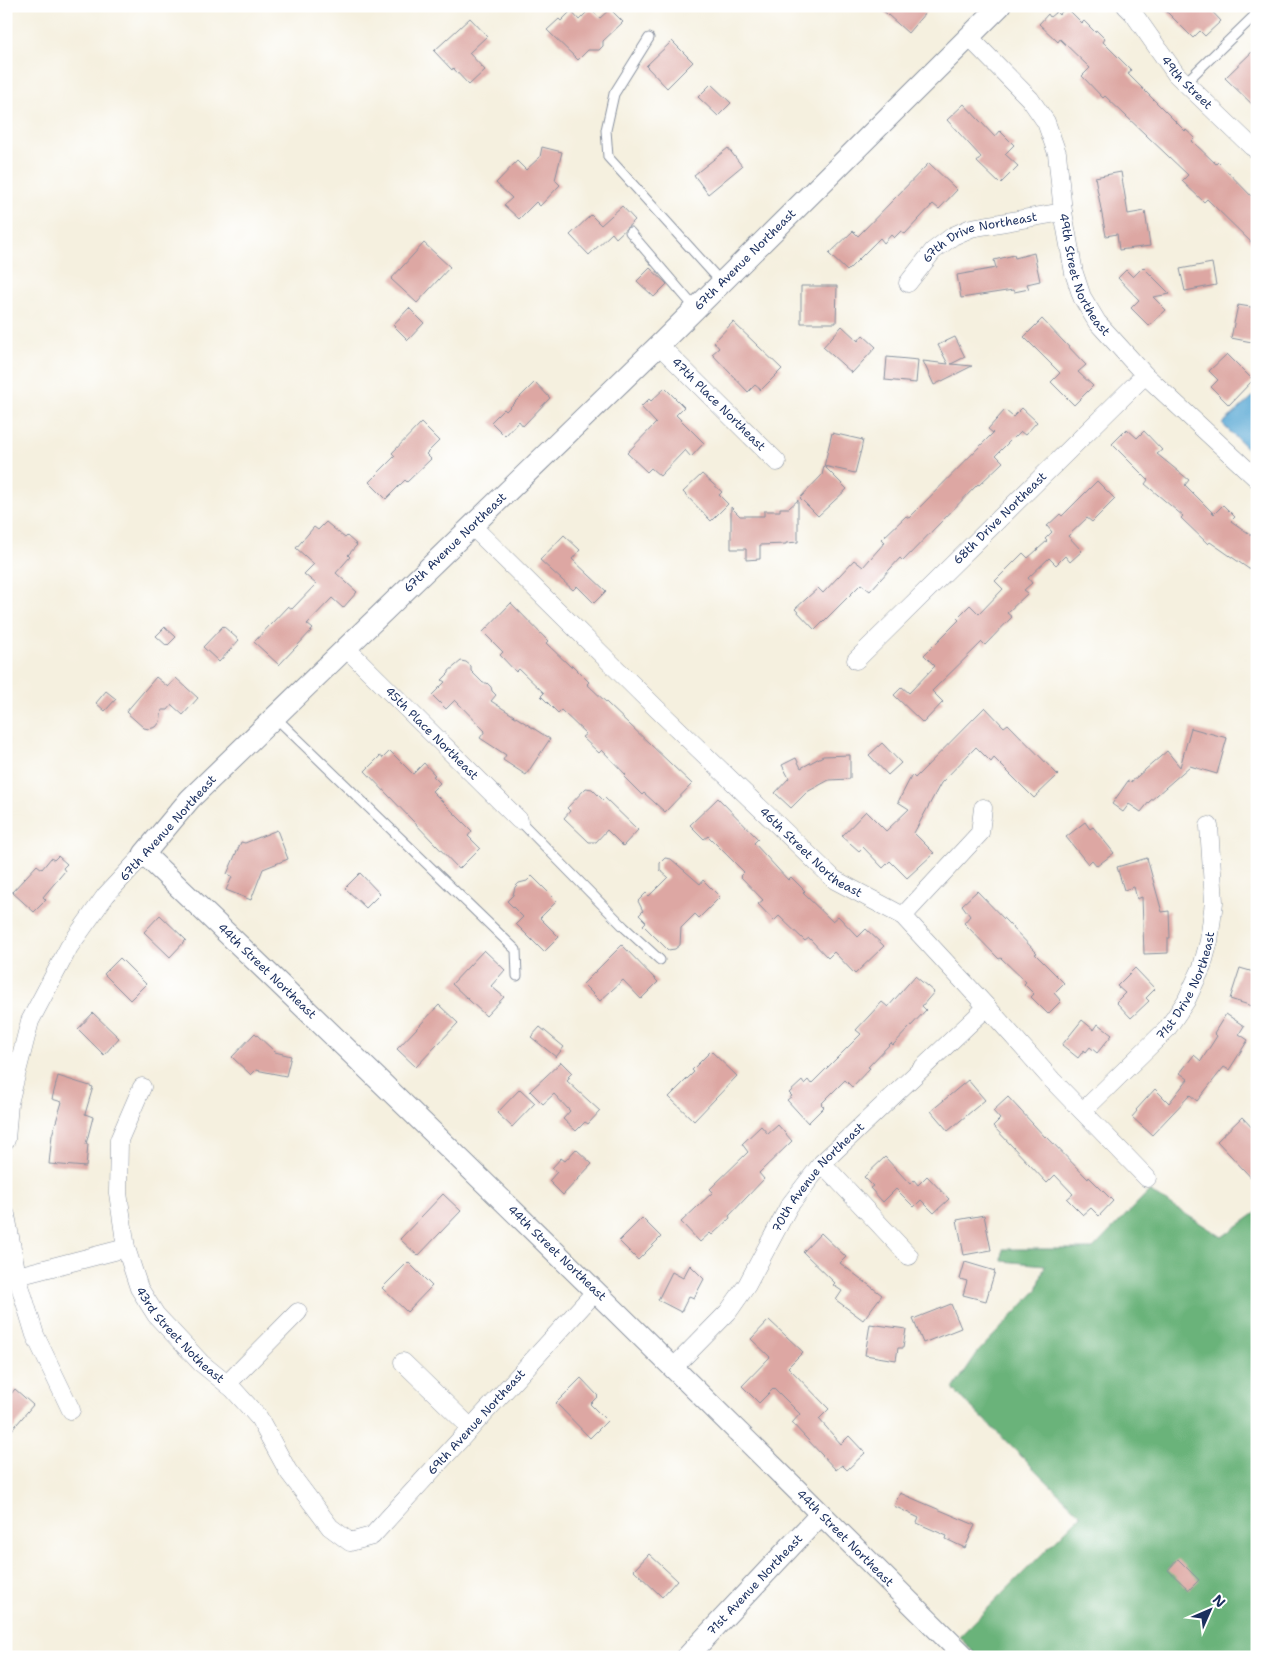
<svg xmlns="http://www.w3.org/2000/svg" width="1263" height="1663" font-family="'Shantell Sans',sans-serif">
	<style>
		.forest { fill: #6bb37a; stroke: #43716c }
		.water { fill: #5aa9d4; stroke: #3a6c99 }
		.building { fill: #dda7a3 }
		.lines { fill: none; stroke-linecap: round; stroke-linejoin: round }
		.service-casing { stroke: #88909e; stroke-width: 11 }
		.minor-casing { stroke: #88909e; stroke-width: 19 }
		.tertiary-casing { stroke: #88909e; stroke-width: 23 }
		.service { stroke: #fff; stroke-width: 9 }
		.minor { stroke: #fff; stroke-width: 18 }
		.tertiary { stroke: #fff; stroke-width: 21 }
		.labels { text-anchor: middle; stroke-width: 4; stroke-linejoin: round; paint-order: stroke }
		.street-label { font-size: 12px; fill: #1b2f5e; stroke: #fff }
	</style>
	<rect width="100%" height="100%" fill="#fff"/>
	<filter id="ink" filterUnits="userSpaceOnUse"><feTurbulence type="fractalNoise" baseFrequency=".02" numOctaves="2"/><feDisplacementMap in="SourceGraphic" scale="10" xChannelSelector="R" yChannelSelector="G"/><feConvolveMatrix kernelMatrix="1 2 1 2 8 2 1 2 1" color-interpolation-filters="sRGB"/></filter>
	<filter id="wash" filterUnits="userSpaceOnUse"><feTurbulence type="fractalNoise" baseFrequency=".0096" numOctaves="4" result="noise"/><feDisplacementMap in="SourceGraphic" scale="20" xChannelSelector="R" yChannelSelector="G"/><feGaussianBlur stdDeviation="1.12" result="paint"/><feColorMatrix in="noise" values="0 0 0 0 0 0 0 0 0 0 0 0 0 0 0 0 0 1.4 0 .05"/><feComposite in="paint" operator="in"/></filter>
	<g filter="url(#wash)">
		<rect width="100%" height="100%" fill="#f5f0df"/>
		<path class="forest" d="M1149,1191L1222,1237L1257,1212V1657H978L959,1637L1081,1515L953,1389L978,1352L1037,1290L1045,1265L1002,1261L1003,1249H1093Z"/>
		<path class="water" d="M1257,393V458L1222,424Z"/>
		<g id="blocks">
			<path class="building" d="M878,6H931L908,33Z
				M1161,6H1207L1221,21L1205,36L1200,31L1193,38Z
				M1066,7L1082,23L1084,21L1095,32L1096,30L1105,39L1103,42L1131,70L1128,74L1185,131L1186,130L1195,138L1192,141L1216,164L1218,162L1257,202V248L1207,199L1204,202L1182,181L1188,175L1105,96L1103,98L1082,76L1090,68L1060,39L1058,42L1039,24L1048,14L1050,17L1056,12L1059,15Z
				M590,9L600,18L610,9L623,22L603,41V46L599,50H588L578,60L547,30L559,19L561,21L571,11L579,20Z
				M470,18L487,36L469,53L485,70L469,85L453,68L452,70L434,51Z
				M672,41L693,62L667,88L646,66Z
				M1257,47V109L1225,78Z
				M711,84L731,103L718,116L698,97Z
				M964,104L995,137L1000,131L1014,145L1005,154L1018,166L1000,184L977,162L981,157L947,120Z
				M542,147L562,152L555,180L560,185L540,206L536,202L519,219L504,205L512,198L496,183L517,161L526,170L540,157Z
				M728,148L742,166L708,194L694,175Z
				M929,163L957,190L939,209L933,204L905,234L901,231L894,238L891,235L884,243L880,238L847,271L829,254L853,231L858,236Z
				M1121,172L1128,214L1145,211L1150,246L1119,250L1117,234L1106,236L1095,177Z
				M622,206L635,220L616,238L612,233L589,255L570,235L591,215L601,225Z
				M424,243L450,267L417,303L391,279Z
				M1034,253L1040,281L1027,284L1029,289L1014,292L1013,290L961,298L957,275L996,268L994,260L1014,255L1015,258Z
				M1212,263L1216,285L1185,291L1180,269Z
				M1143,267L1170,294L1153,297L1166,310L1149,326L1131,308L1139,300L1118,278L1126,270L1133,277Z
				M650,268L667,284L654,297L637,281Z
				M801,286H837L836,323H801Z
				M1238,305L1257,308V343L1231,338Z
				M409,308L424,323L408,340L393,325Z
				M1042,319L1086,365L1078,372L1093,386L1074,405L1051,382L1060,373L1024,337Z
				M733,322L782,369L761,390L755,385L748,392L712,354L719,348L714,342Z
				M842,326L858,341L863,335L876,347L852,373L823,347Z
				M955,337L965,357L951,364L972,366L934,385L923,361L948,364L938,345Z
				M1227,354L1253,380L1229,405L1211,387L1218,380L1209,371Z
				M887,357L918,360L916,383L885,380Z
				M535,382L550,398L523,426L519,421L505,436L491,422L504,409L506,411Z
				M665,388L684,407L676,415L704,443L691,457L685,450L660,476L651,468L647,472L627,453L656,423L641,407L649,399L651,401Z
				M1022,408L1037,422L1025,435L1021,432L1016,437L1015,436L996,455L1003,462L979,485L978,484L903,561L900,558L870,591L861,584L815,630L795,609L818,588L823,593L854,560L863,567L885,542L882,539L906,516L909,518L993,433L988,429L1005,410L1013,417Z
				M421,423L439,441L426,454L431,459L407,482L405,480L386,499L369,482L395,456L392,453Z
				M1127,429L1137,438L1144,431L1162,450L1157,454L1189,480L1185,485L1214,514L1223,505L1235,517L1231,521L1257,539V558L1249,569L1210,542L1208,544L1181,518L1183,516L1145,484L1148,480L1112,444Z
				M832,433L863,440L861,450L855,473L824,466L847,489L818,516L800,498L822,475Z
				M702,474L722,492L719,495L728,504L711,521L683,492Z
				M1097,481L1115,499L1092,522L1087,518L1068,536L1082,551L1070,562L1065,556L1056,565L1049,558L1028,578L1032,583L1024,590L1028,593L1007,613L1012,617L985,645L982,642L932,691L943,702L923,723L894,695L902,687L909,693L935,666L924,655L959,620L957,618L970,605L979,614L1003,589L995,581L1023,553L1028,558L1047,541L1045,539L1052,532L1047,526L1060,514L1062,516Z
				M798,500V542L786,543V544L760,545V559L746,560V549H731V507L740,516H764V511H780V508H789Z
				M326,522L345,538L347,536L357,545L348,555L350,557L336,573L357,592L343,608L332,598L307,624L313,629L279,665L254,642L288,606L292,609L316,584L304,574L314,564L296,548L314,527L318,530Z
				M564,535L580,550L572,559L606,591L594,603L577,586L573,590L540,560Z
				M511,603L548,641L546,643L571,667L572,665L589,682L587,684L692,784L665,812L644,793L642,795L624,777L626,775L602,750L599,753L582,737L586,734L561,710L558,713L541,696L544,693L519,669L516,672L500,655L503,652L483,632Z
				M223,626L239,640L219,662L203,647Z
				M165,627L176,637L167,646L156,636Z
				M461,661L466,662L471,666V671L483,683H487L491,687L492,691L496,695L491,701L550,739L526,775L503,760L506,755L480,738L485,731L455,700L446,709L432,695L445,682L442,680L449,673V671Z
				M156,677L168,687L176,678L198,698L183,715L172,705L168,710H162L160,722L156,727L149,729L144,728L126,712Z
				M106,691L116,699L105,711L96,703Z
				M985,707L1004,727L1008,724L1058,775L1034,798L994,758L991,762L976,747L941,783L914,833L934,853L907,878L890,861L883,868L863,847L859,851L842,836L866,811L886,831L909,809L898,802L912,775L915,778Z
				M1191,728L1227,738L1217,774L1190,766L1149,802L1141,812L1129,804L1123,812L1112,804L1128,781L1131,782L1167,751L1180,767Z
				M882,743L901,763L888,775L869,755Z
				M390,751L413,774L424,763L435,775L433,776L440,783L432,791L472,831L468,836L480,848L459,869L365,771L380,756L383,758Z
				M850,755V779L829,780L807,792L791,808L775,793L789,778L782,765L796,758L801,768L823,756Z
				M586,788L592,789L603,800L605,798L638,830L623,846L607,830L596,842H589L564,818L570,811L567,808Z
				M718,798L758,839L754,843L788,880L791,877L805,891L803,893L832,921L838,916L858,937L866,929L884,946L855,974L834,952L828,958L809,938L805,941L779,916L774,921L758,904L763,900L740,876L744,872L708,836L704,839L690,825Z
				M1085,822L1090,829L1093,827L1114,853L1097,866L1092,860L1088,864L1066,837Z
				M277,830L288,859L263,869L251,900L226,890L232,877L227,874L241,842L245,843Z
				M58,856L67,864L63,868L65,871L43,897L46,900L34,912L12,892L37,865L42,869L51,858L54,860Z
				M665,858L671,859L700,884L703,880L720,897L699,918L695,914L681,928L680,945L675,949L668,950L643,925L646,922L639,915L643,911L638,901L646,893L649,896L668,877L660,870V863Z
				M1147,858L1162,912L1169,911L1170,938H1168V953L1144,954L1142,897L1137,899L1134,887L1124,890L1117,867Z
				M360,873L380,894L366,908L345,888Z
				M532,876L557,901L540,918L559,937L544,952L516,924L523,917L507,901L513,895L515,887L519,883L527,881Z
				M977,891L1037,953L1035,954L1064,983L1054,993L1061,1001L1048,1014L1031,997L1034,994L1024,984L1026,982L1001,958L999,959L964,923L970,916L962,905Z
				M160,915L186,940L170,957L144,932Z
				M622,945L658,982L641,999L623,980L600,1001L583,984Z
				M484,950L505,970L491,986L504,997L486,1016L452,984Z
				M120,958L146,984L130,1000L104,974Z
				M1135,968L1155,989L1146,998L1149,1001L1131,1018L1116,1002L1125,993L1117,986Z
				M1240,968L1257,973V990L1252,1006L1230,999Z
				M915,976L934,992L922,1006L926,1010L893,1045L891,1043L868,1067L870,1068L852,1087L845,1080L821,1104L824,1107L808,1123L787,1100L792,1096L789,1093L802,1081L804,1084L808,1080L811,1084L861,1034L856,1030L882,1002L888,1007Z
				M439,1005L458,1023L416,1067L397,1049Z
				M93,1013L119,1038L104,1055L78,1029Z
				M1226,1014L1244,1026L1239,1034L1248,1040L1229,1070L1224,1067L1197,1101L1190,1095L1152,1135L1132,1117L1137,1111L1136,1110L1155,1089L1169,1103L1188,1079L1180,1073L1194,1055L1201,1061L1217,1036L1214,1033Z
				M1082,1020L1094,1030L1098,1024L1112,1035L1097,1053L1090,1047L1086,1052L1084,1050L1078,1058L1062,1045Z
				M540,1027L564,1047L556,1057L531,1037Z
				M255,1033L275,1052L291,1056L286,1076L256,1070L251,1075L232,1057Z
				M711,1051L737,1076L694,1121L669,1097L694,1072L692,1070Z
				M561,1062L572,1073L568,1077L570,1078L567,1081L600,1111L588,1124L585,1122L576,1131L563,1119L570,1111L554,1094L543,1104L530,1091Z
				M58,1076L93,1087L85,1114L93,1117L86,1144H88L86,1167L49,1164L52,1135L62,1102L52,1099Z
				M968,1080L985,1100L948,1131L931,1111Z
				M520,1089L535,1103L512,1127L497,1113Z
				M1008,1097L1045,1137L1046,1136L1088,1179L1089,1177L1113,1201L1099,1216L1091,1208L1083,1215L1067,1199L1073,1194L1055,1175L1047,1183L993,1126L1000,1119L993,1111Z
				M1242,1117L1257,1133V1184L1217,1141Z
				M778,1125L792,1141L759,1173L764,1179L729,1216L730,1218L712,1235L710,1233L700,1242L681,1222L713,1192L710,1189L748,1152L742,1144L761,1126L768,1134Z
				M576,1149L592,1164L563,1195L549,1181L557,1172L552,1168L561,1158L565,1161Z
				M885,1157L910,1184L914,1180L918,1185L927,1176L949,1199L934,1213L921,1200L914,1207L896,1189L883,1202L870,1188L873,1186L864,1177Z
				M443,1194L461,1211L418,1256L400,1239Z
				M984,1215L991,1250L964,1255L957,1220Z
				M642,1218L661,1237L638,1260L619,1241Z
				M821,1233L846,1257L840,1263L882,1295L863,1320L836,1300L842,1291L833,1285L835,1283L803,1252Z
				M408,1262L432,1286L407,1312L382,1288Z
				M965,1262L995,1271L986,1301L963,1295L967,1281L960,1279Z
				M690,1265L704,1279L694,1298L689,1296L681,1312L658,1300L672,1272L683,1278Z
				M951,1304L961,1328L923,1343L913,1319Z
				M769,1320L803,1352L788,1367L829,1409L819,1419L841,1444L849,1436L865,1453L847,1470L842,1465L836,1470L792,1423L800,1414L774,1388L759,1403L742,1386L770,1357L751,1339Z
				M870,1324L906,1329L903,1348H898L896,1360L865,1355Z
				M581,1378L598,1396L590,1404L607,1421L590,1438L556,1403Z
				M15,1389L33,1405L6,1437V1400Z
				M900,1493L975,1525L965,1548L946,1539L947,1536L917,1523L919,1518L894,1506Z
				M649,1554L677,1580L662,1597L634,1570Z
				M1178,1559L1199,1580L1189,1590L1168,1570Z"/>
		</g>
	</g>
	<g filter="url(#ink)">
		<use href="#blocks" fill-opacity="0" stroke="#88909e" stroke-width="1"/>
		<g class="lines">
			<g class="service-casing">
				<path id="service" d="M649,38L614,94L606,130L608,157L722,283
					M1185,83L1253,17
					M630,232L696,309
					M275,717L516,950L517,976
					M519,820L624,927L660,960"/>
			</g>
			<g class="minor-casing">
				<g id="minor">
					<path id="s1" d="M1126,6L1133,13L1176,74L1251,146L1257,150"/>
					<path id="s2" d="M969,37L1030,99L1046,122L1057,153L1063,212L1074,273L1082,297L1097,322L1145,375L1257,479"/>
					<path id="s3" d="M908,283L933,251L953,236L971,228L1063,212"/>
					<path id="s4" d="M659,345L777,462"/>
					<path id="s5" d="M472,526L656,708L835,880L903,916L987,1007L1052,1080L1147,1178"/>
					<path id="s6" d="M346,648L519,820"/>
					<path id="s7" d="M856,660L1145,375"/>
					<path d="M903,916L980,833L983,808"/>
					<path id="s8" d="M142,1087L119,1140L118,1193L126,1248L139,1288L156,1315L201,1363L233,1389L259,1418L288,1471L330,1527L350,1542L372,1536L596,1291"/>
					<path id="s9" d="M1083,1111L1167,1029L1186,1001L1202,967L1209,941L1214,902L1209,826"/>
					<path d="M6,1140L9,1103L30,1021L69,947L106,895L144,854"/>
					<path d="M822,1163L909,1256"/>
					<path d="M6,1215L17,1276L35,1335L71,1410"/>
					<path d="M6,1279L126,1248"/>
					<path d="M403,1362L471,1428"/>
					<path id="s10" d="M674,1367L728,1312L747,1285L789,1206L822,1163L987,1007"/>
					<path d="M227,1384L298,1312"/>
				</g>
			</g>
			<g class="tertiary-casing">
				<g id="tertiary">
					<path id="s11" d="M687,1657L821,1514"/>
					<path id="s12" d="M965,1657C694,1387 421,1118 144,854L190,799L659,345L1000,6"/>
				</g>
			</g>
			<use href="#service" class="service"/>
			<use href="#minor" class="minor"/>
			<use href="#tertiary" class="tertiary"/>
		</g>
	</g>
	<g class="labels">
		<g class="street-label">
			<text dy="4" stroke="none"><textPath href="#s1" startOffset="98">49th Street</textPath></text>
			<text dy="4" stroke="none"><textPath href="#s3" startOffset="90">67th Drive Northeast</textPath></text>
			<text dy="4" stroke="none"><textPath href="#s12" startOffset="1994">67th Avenue Northeast</textPath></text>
			<text dy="4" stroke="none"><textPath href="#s2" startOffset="274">49th Street Northeast</textPath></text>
			<text dy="4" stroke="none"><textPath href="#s4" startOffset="84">47th Place Northeast</textPath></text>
			<text dy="4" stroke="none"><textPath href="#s7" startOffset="202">68th Drive Northeast</textPath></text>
			<text dy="4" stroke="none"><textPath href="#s12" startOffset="1589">67th Avenue Northeast</textPath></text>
			<text dy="4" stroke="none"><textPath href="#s6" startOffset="121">45th Place Northeast</textPath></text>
			<text transform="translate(168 828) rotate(-48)" y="4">67th Avenue Northeast</text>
			<text dy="4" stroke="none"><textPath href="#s5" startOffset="471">46th Street Northeast</textPath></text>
			<text transform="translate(267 971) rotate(44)" y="4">44th Street Northeast</text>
			<text dy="4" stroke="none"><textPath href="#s9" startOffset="165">71st Drive Northeast</textPath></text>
			<text dy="4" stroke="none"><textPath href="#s10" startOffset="240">70th Avenue Northeast</textPath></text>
			<text transform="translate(557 1253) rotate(44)" y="4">44th Street Northeast</text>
			<text dy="4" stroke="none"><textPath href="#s8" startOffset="271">43rd Street Notheast</textPath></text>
			<text dy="4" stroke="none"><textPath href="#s8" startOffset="719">69th Avenue Northeast</textPath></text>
			<text transform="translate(845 1538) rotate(45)" y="4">44th Street Northeast</text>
			<text dy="4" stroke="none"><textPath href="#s11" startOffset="99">71st Avenue Northeast</textPath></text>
		</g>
	</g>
	<rect width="1263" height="1663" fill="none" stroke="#fff" stroke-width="25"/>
	<g transform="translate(1210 1610) rotate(45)" stroke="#ffffff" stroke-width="4" paint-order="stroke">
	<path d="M0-4L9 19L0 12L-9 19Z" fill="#1b2f5e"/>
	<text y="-8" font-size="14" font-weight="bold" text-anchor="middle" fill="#1b2f5e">N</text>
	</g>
</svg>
